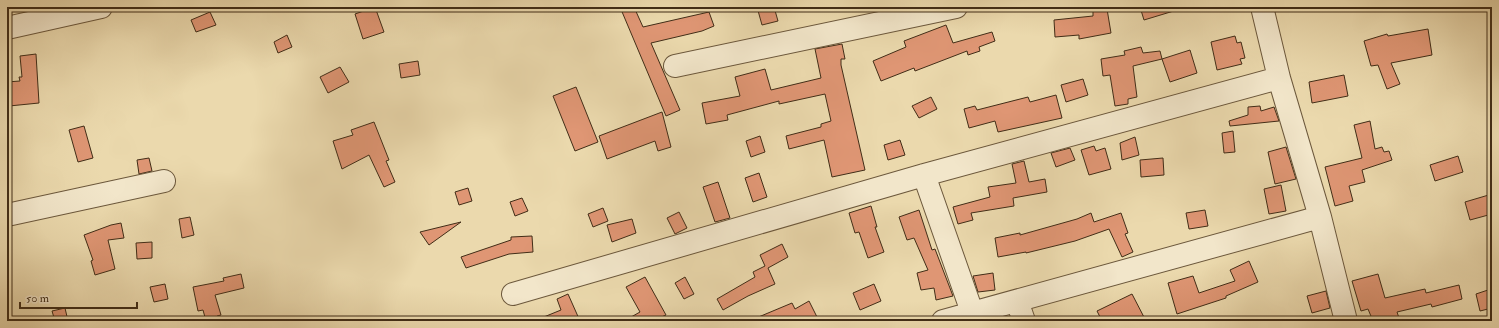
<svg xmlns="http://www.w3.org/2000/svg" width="1499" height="328" font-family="'IM FELL Double Pica',serif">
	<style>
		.building { fill: #df9674; stroke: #412d17 }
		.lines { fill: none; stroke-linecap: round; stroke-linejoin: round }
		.minor-casing { stroke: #6c583c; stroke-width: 24 }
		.minor { stroke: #f2e6ca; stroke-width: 22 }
	</style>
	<rect width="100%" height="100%" fill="#ebd9ad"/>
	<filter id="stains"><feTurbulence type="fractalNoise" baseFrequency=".005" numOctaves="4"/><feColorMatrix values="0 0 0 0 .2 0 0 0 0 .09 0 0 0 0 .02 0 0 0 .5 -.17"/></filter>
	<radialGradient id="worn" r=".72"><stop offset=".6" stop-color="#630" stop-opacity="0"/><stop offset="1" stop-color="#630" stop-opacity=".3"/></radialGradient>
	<path class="building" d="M375,7L384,32L363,39L355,14Z
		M620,7H634L643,27L709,12L714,26L702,31L651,43L680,110L666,116Z
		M757,7H774L778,21L762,25Z
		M1140,7H1177V10L1144,20Z
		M1107,9L1111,33L1079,39V35L1055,37L1054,20L1093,16V11Z
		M210,12L216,25L196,32L191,20Z
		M946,25L953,43L992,32L995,41L979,47L980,51L968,55L967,51L915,71L914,68L881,81L873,61L906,47L904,41Z
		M1428,29L1432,55L1391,63L1400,84L1387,89L1378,65L1371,66L1364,41L1387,34L1388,36Z
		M287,35L292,47L278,53L274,42Z
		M1235,36L1237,43L1241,42L1245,58L1240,59L1242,64L1217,70L1211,42Z
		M842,44L845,59H841V65L865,170L832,177L824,140L789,149L786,136L821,127V124L831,121L825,94L779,104V101L727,115L728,120L706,124L702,103L740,96L735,77L765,69L771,90L821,78L815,49Z
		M1141,47L1143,53L1160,51L1162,59L1133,66L1137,97L1128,99V104L1115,106L1110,75L1103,76L1101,59L1125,55L1124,51Z
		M1190,50L1197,73L1170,82L1162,59Z
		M36,54L39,103L9,106V103H7V82L20,81L19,77H22L20,56Z
		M418,61L420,75L401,78L399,64Z
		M340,67L349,82L328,93L320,77Z
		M1344,75L1348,96L1312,103L1309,82Z
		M1083,79L1088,95L1066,102L1061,85Z
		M576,87L598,142L575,151L553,96Z
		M1056,95L1062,118L998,132L995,121L969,128L964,109L975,106L977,110L1028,97L1030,102Z
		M931,97L937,109L919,118L912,106Z
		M1260,106L1261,111L1274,107L1279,121L1230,126L1229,121L1248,115V107Z
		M662,112L671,147L658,151L655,141L607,159L599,136Z
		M1370,121L1375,149L1382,147L1384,152L1389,151L1392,160L1362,170L1365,182L1349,186L1353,201L1335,206L1325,167L1362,158L1354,125Z
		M374,122L389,160L386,161L395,182L384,187L369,155L342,169L333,141L353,135L351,130Z
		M84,126L93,158L78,162L69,130Z
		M1233,131L1235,152L1224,153L1222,133Z
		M760,136L765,152L751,157L746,141Z
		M1135,137L1139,155L1122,160L1120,143Z
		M900,140L905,155L888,160L884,145Z
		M1094,146L1096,151L1105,148L1111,169L1089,175L1081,150Z
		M1286,147L1296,179L1275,184L1268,152Z
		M1070,148L1075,160L1056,167L1051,153Z
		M1458,156L1463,172L1435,181L1430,165Z
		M149,158L152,171L139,174L137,160Z
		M1163,158L1164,175L1141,177L1140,160Z
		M1024,161L1029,182L1045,179L1047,192L1013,198L1014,206L971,213L973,220L958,224L953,207L990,197L988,187L1016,183L1012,164Z
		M759,173L767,197L753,202L745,178Z
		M718,182L730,218L715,222L703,187Z
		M1281,185L1286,211L1269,214L1264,189Z
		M468,188L472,201L459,205L455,192Z
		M1492,194V214L1470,220L1465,202Z
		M522,198L528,211L515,216L510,202Z
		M871,206L877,227H875L884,252L868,258L859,232L855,233L849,213Z
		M603,208L608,221L593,227L588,214Z
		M919,210L932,250L935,249L953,296L936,300L934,288L921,290L917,273L928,270L914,238L907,240L899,217Z
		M1205,210L1208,226L1189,229L1186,213Z
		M679,212L687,228L675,234L667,218Z
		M1091,213L1094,222L1121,213L1128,233L1125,234L1133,252L1122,257L1109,229L1075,241L1026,253V252L998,257L995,238L1020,233V235L1077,219Z
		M190,217L194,235L182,238L179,219Z
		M632,219L636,233L612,242L607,225Z
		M461,222L429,245L420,232Z
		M121,223L124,238L108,240L115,269L95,275L91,261L93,260L84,235L111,225Z
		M532,236L533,252L509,254L466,268L461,257L511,240V237Z
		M152,242V258L137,259L136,243Z
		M782,244L788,257L768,268L775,284L748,296L723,310L717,299L755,277L753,272L765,266L760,255Z
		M1249,261L1258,282L1226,296V298L1177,314L1168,283L1193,276L1199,293L1235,281L1230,270Z
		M993,273L995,290L978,292L973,276Z
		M241,274L244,288L215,295L221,315L217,316L219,321H206L203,310L198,311L193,287L224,281L223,278Z
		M1378,274L1385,298L1425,289L1426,293L1459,285L1462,299L1432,307L1431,304L1397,312L1400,321H1373L1368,309L1361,311L1352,281Z
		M645,277L666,315L652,321H624L640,312L626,287Z
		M685,277L694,294L684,299L675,283Z
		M165,284L168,299L154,302L150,287Z
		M874,284L881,301L860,310L853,293Z
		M1488,290L1492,308L1480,311L1476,294Z
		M1326,291L1330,308L1312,313L1307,296Z
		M568,294L580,321H534L561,310L557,299Z
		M1132,294L1146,321H1102L1097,311Z
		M809,301L819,321H749L792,303L795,309Z
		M65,308L68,321H55L52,311Z"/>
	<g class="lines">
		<g class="minor-casing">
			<path id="minor" d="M1262,7L1279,78L1320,217L1346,321
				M7,28L101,7
				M675,66L956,7
				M924,175L972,312
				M7,215L164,181
				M513,294L924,175L1279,78
				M1017,301L1024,321
				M943,321L1320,217"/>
		</g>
		<use href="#minor" class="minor"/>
	</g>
	<rect width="1499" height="328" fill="none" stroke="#ebd9ad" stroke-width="24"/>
	<rect x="8" y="8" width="1483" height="312" fill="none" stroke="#412d17" stroke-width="2"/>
	<rect x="12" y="12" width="1475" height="304" fill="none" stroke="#412d17"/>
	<path d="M20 302v6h117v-6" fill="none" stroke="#412d17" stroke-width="2"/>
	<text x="26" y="302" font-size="12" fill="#412d17" stroke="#f2e6ca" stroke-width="3" paint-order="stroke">50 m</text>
	<rect width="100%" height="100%" filter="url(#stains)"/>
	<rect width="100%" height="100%" fill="url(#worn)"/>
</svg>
